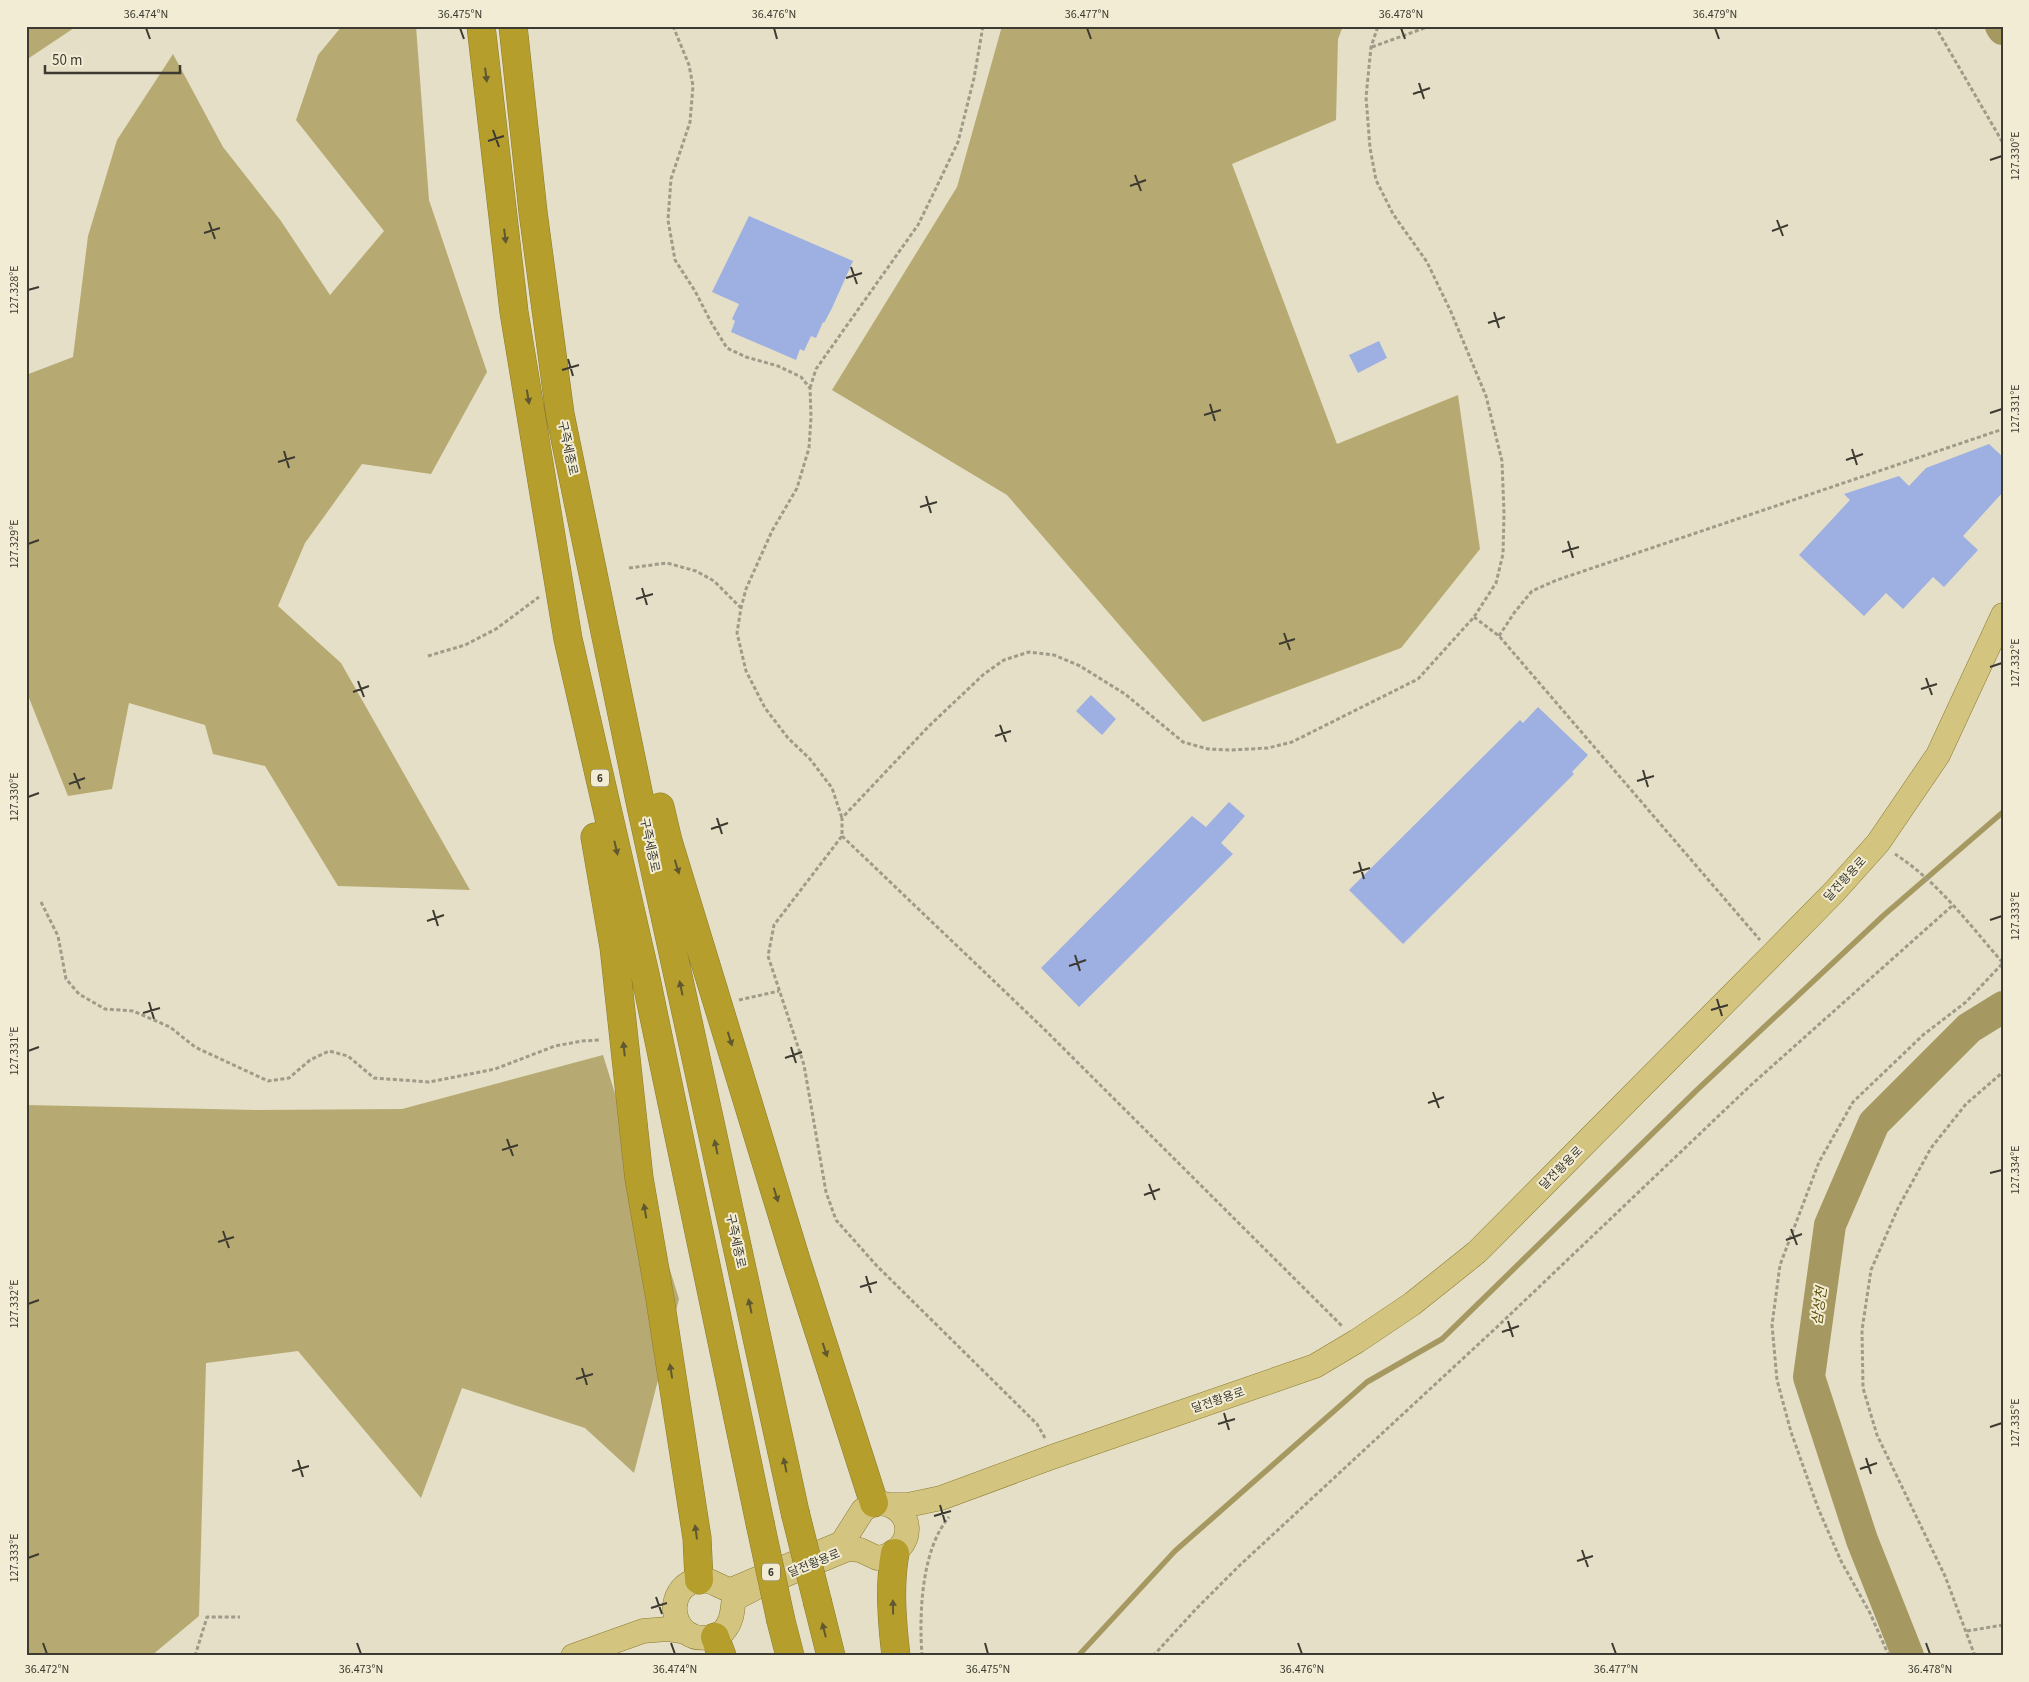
<svg xmlns="http://www.w3.org/2000/svg" width="2029" height="1682" font-family="'Source Sans 3','Noto Sans KR',sans-serif">
	<style>
		.forest { fill: #b6aa72 }
		.lines { fill: none; stroke-linecap: round; stroke-linejoin: round }
		.stream { stroke: #a59961; stroke-width: 5.5 }
		.river { stroke: #a59961; stroke-width: 32 }
		.building { fill: #9eafe2 }
		.major-casing { stroke: #8b7b2e; stroke-width: 25 }
		.highway-casing { stroke: #8b7b2e; stroke-width: 29 }
		.path { stroke: #9f9b89; stroke-width: 3; stroke-dasharray: 4 2.5; stroke-linecap: butt }
		.major { stroke: #d3c580; stroke-width: 24 }
		.highway { stroke: #b59e2c; stroke-width: 28 }
		.highway-bridge-casing { stroke: #8b7b2e; stroke-width: 29; stroke-linecap: butt }
		.highway-bridge { stroke: #b59e2c; stroke-width: 28 }
		.oneway { fill: #605830 }
		.ticks { fill: none; stroke: #3c3a31; stroke-width: 2 }
		.labels { text-anchor: middle; stroke-width: 4; stroke-linejoin: round; paint-order: stroke }
		.shield { fill: #f1ecd3; stroke: #726f62; stroke-width: 1 }
		.shield-label { font-size: 11px; font-weight: bold; fill: #3c3a31 }
		.street-label { font-size: 12px; fill: #3c3a31; stroke: #f1ecd3 }
		.water-label { font-size: 14px; font-style: italic; fill: #5e500a; stroke: #f1ecd3 }
		.neatline { fill: none; stroke: #3c3a31; stroke-width: 2 }
		.ticks-label { font-size: 12px; text-anchor: middle; fill: #3c3a31 }
	</style>
	<rect width="100%" height="100%" fill="#e4dfc6"/>
	<path class="forest" d="M26,26H77L26,60Z
		M342,26H416L429,200L487,372L431,474L362,464L305,543L278,606L341,663L470,890L338,886L265,766L213,754L205,725L129,703L112,789L68,796L29,698L26,700V375L73,357L88,236L117,140L173,54L223,147L281,221L330,295L384,231L296,120L318,55Z
		M1002,26H1343L1338,39L1336,120L1232,164L1337,444L1458,395L1480,549L1401,648L1203,722L1007,495L832,390L957,187Z
		M603,1055L679,1299L634,1473L585,1428L462,1388L421,1498L298,1351L206,1363L199,1616L151,1656H26V1105L256,1110L402,1109Z"/>
	<g class="lines">
		<path class="stream" d="M1078,1656L1175,1551L1367,1382L1442,1339L1698,1089L1884,915L2003,812"/>
		<path class="river" d="M2001,26L2003,29
			M1908,1656L1862,1540L1809,1377L1830,1225L1874,1123L1969,1028L2003,1007"/>
	</g>
	<path class="building" d="M749,216L853,261L832,308L824,323L823,322L816,338L811,336L804,351L800,349L796,360L731,332L735,321L732,319L739,304L712,292Z
		M1379,341L1387,358L1358,373L1349,355Z
		M1989,444L2003,457V492L1963,536L1978,550L1944,587L1933,577L1903,609L1886,593L1864,616L1799,555L1850,500L1844,494L1899,476L1909,486L1926,468Z
		M1091,695L1116,719L1102,735L1076,711Z
		M1538,707L1588,755L1572,772L1574,774L1403,944L1349,890L1520,720L1523,723Z
		M1229,802L1245,816L1221,843L1233,854L1079,1007L1041,968L1192,816L1206,827Z"/>
	<g class="lines">
		<g class="major-casing">
			<path id="major" d="M874,1503C917,1502 918,1553 877,1558L860,1550L848,1549L763,1584L734,1599C732,1609 733,1619 726,1628C723,1633 716,1636 710,1637C671,1645 661,1588 698,1580C711,1578 719,1588 731,1590L842,1543L863,1510Z
				M890,1505H908L941,1498L1052,1457L1315,1366L1357,1341L1412,1304L1477,1252L1772,955L1834,892L1878,843L1938,755L2003,615
				M573,1656L643,1631L667,1629L686,1632"/>
		</g>
		<g class="highway-casing">
			<path id="highway" d="M481,26L514,312L568,639L645,974L760,1523
				M513,26L533,212L560,414L641,806L795,1512
				M660,807L668,841L796,1260L874,1503
				M595,837L614,947L639,1178L660,1299L697,1538L699,1580
				M895,1553C889,1586 892,1622 896,1656
				M818,1604L831,1656
				M781,1621L790,1656
				M715,1637L722,1656"/>
		</g>
		<path class="path" d="M673,26L689,65L693,86L690,122L671,179L668,220L675,260L695,291L712,324L727,348L746,357L778,366L801,377L810,388L811,417L809,448L797,488L772,531L746,589L741,608L737,633L746,671L765,708L788,738L810,759L832,788L842,818
			M1935,26L2003,143
			M1372,47L1430,26
			M810,388L816,369L918,225L938,184L958,142L974,78L983,26
			M629,568L667,563L696,571L714,581L741,608
			M1474,617L1499,636L1760,940
			M1499,636L1514,613L1532,591L1557,580L2003,429
			M428,656L465,645L496,629L539,597
			M842,836L1042,1027L1343,1327
			M41,902L58,936L66,979L79,994L105,1009L133,1011L170,1027L195,1047L268,1081L289,1078L310,1060L329,1051L348,1056L374,1078L429,1082L495,1069L555,1046L582,1041L601,1040
			M739,1000L779,991
			M1045,1438L1037,1424L877,1266L836,1220L826,1192L804,1065L768,956L774,925L842,836V818L929,726L984,674L1004,660L1029,652L1054,655L1080,666L1125,694L1183,742L1208,749L1231,750L1268,748L1292,742L1418,679L1474,617L1496,583L1503,554L1504,513L1502,461L1486,396L1451,312L1427,262L1393,214L1376,180L1370,148L1366,97L1371,47L1378,26
			M1967,1631L2003,1625
			M640,1655L653,1656
			M195,1656L207,1617H240
			M922,1656C919,1615 921,1550 949,1517
			M1153,1656L1196,1609L1240,1565L1497,1327L1751,1085L1953,905
			M1889,1656L1870,1613L1841,1561L1818,1508L1791,1432L1777,1380L1772,1325L1780,1265L1819,1162L1853,1102L1923,1035L1966,1002L2003,963C1969,924 1938,882 1895,854
			M1975,1656L1945,1576L1877,1435L1863,1388L1862,1330L1871,1270L1898,1208L1931,1148L1966,1104L2003,1072"/>
		<use href="#major" class="major"/>
		<use href="#highway" class="highway"/>
		<g class="highway-bridge-casing">
			<path id="highway-bridge" d="M795,1512L818,1604
				M760,1523L781,1621"/>
		</g>
		<use href="#highway-bridge" class="highway-bridge"/>
	</g>
	<defs><path id="oneway-solid" d="M-6-.8H1V-3.2L6.5 0L1 3.2V.8H-6Z" transform="scale(1.25)"/></defs>
	<g class="oneway">
		<use href="#oneway-solid" transform="translate(486 75) rotate(83)"/>
		<use href="#oneway-solid" transform="translate(505 236) rotate(83)"/>
		<use href="#oneway-solid" transform="translate(528 397) rotate(81)"/>
		<use href="#oneway-solid" transform="translate(616 848) rotate(77)"/>
		<use href="#oneway-solid" transform="translate(677 867) rotate(73)"/>
		<use href="#oneway-solid" transform="translate(681 988) rotate(-102)"/>
		<use href="#oneway-solid" transform="translate(730 1039) rotate(73)"/>
		<use href="#oneway-solid" transform="translate(624 1049) rotate(-96)"/>
		<use href="#oneway-solid" transform="translate(716 1147) rotate(-102)"/>
		<use href="#oneway-solid" transform="translate(776 1195) rotate(73)"/>
		<use href="#oneway-solid" transform="translate(645 1211) rotate(-100)"/>
		<use href="#oneway-solid" transform="translate(750 1306) rotate(-102)"/>
		<use href="#oneway-solid" transform="translate(825 1350) rotate(72)"/>
		<use href="#oneway-solid" transform="translate(671 1371) rotate(-99)"/>
		<use href="#oneway-solid" transform="translate(785 1465) rotate(-102)"/>
		<use href="#oneway-solid" transform="translate(696 1532) rotate(-98)"/>
		<use href="#oneway-solid" transform="translate(893 1607) rotate(-91)"/>
		<use href="#oneway-solid" transform="translate(824 1630) rotate(-104)"/>
	</g>
	<path class="ticks" d="M146,28L150,39M460,28L464,39M774,28L777,39M1087,28L1091,39M1401,28L1405,39M1715,28L1719,39M1419,83L1424,99M1413,94L1430,88M493,130L499,147M488,141L504,136M1990,160L2002,156M1135,175L1141,191M1130,186L1146,180M1777,220L1783,236M209,222L215,239M1772,231L1788,225M204,233L220,228M851,267L857,284M846,278L862,273M28,290L39,287M1494,312L1499,328M1488,323L1505,317M568,359L573,376M562,370L579,365M1210,404L1215,421M1990,413L2002,409M1204,415L1221,410M1852,449L1857,465M284,451L289,468M1846,460L1863,454M278,462L295,457M926,496L931,513M920,507L937,502M1568,541L1573,558M28,544L39,540M1562,552L1579,547M642,588L647,605M636,599L653,594M1284,633L1290,650M1279,644L1295,639M1990,667L2002,663M1926,678L1932,695M358,681L364,697M1921,689L1937,684M353,692L369,686M1000,725L1006,742M995,736L1011,731M1643,770L1648,787M74,773L80,789M1637,781L1654,776M69,784L85,778M28,797L39,793M717,818L722,834M711,829L728,823M1359,862L1364,879M1353,873L1370,868M433,910L438,926M1990,920L2002,916M427,921L444,915M1075,955L1080,971M1069,966L1086,960M1717,999L1722,1016M149,1002L154,1019M1711,1010L1728,1005M143,1013L160,1008M791,1047L796,1063M28,1051L39,1047M785,1058L802,1052M1433,1092L1439,1108M1428,1103L1444,1097M507,1139L513,1156M502,1150L518,1145M1990,1173L2002,1170M1149,1184L1155,1200M1144,1195L1160,1189M1791,1229L1797,1245M223,1231L229,1248M1786,1240L1802,1234M218,1242L234,1237M866,1276L871,1293M860,1287L877,1282M28,1304L39,1300M1508,1321L1513,1337M1502,1332L1519,1326M582,1368L587,1385M576,1379L593,1374M1224,1413L1229,1430M1218,1424L1235,1419M1990,1427L2002,1423M1866,1458L1871,1474M298,1460L303,1477M1860,1469L1877,1463M292,1471L309,1466M940,1505L945,1522M934,1516L951,1511M1582,1550L1588,1567M28,1558L39,1554M1577,1561L1593,1556M656,1597L662,1614M651,1608L667,1603M43,1643L47,1654M357,1643L361,1654M671,1643L675,1654M985,1643L988,1654M1298,1643L1302,1654M1612,1643L1616,1654M1926,1643L1930,1654"/>
	<g class="labels">
		<g class="shield">
			<rect x="591" y="769.5" width="18" height="17" rx="4"/>
			<rect x="762" y="1563.5" width="18" height="17" rx="4"/>
		</g>
		<g class="shield-label">
			<text x="600" y="782">6</text>
			<text x="771" y="1576">6</text>
		</g>
		<g class="street-label">
			<text transform="translate(568 448) rotate(78)" y="4">구즉세종로</text>
			<text transform="translate(650 845) rotate(78)" y="4">구즉세종로</text>
			<text transform="translate(1845 879) rotate(-47)" y="4">달전황용로</text>
			<text transform="translate(1561 1168) rotate(-45)" y="4">달전황용로</text>
			<text transform="translate(736 1241) rotate(78)" y="4">구즉세종로</text>
			<text transform="translate(1218 1400) rotate(-19)" y="4">달전황용로</text>
			<text transform="translate(814 1563) rotate(-22)" y="4">달전황용로</text>
		</g>
		<g class="water-label">
			<text transform="translate(1819 1306) rotate(-82)" y="5">삼성천</text>
		</g>
	</g>
	<rect width="2029" height="1682" fill="none" stroke="#f1ecd3" stroke-width="55"/>
	<path d="M45 65v8h135v-8" fill="none" stroke="#3c3a31" stroke-width="2.5"/>
	<text x="52" y="65" font-size="15" fill="#3c3a31" stroke="#f1ecd3" stroke-width="4" paint-order="stroke">50 m</text>
	<rect x="28" y="28" width="1974" height="1626" class="neatline"/>
	<g class="ticks-label">
		<text x="146" y="18">36.474°N</text>
		<text x="460" y="18">36.475°N</text>
		<text x="774" y="18">36.476°N</text>
		<text x="1087" y="18">36.477°N</text>
		<text x="1401" y="18">36.478°N</text>
		<text x="1715" y="18">36.479°N</text>
		<text transform="translate(2015 156) rotate(-90)" y="4">127.330°E</text>
		<text transform="translate(14 290) rotate(-90)" y="4">127.328°E</text>
		<text transform="translate(2015 409) rotate(-90)" y="4">127.331°E</text>
		<text transform="translate(14 544) rotate(-90)" y="4">127.329°E</text>
		<text transform="translate(2015 663) rotate(-90)" y="4">127.332°E</text>
		<text transform="translate(14 797) rotate(-90)" y="4">127.330°E</text>
		<text transform="translate(2015 916) rotate(-90)" y="4">127.333°E</text>
		<text transform="translate(14 1051) rotate(-90)" y="4">127.331°E</text>
		<text transform="translate(2015 1170) rotate(-90)" y="4">127.334°E</text>
		<text transform="translate(14 1304) rotate(-90)" y="4">127.332°E</text>
		<text transform="translate(2015 1423) rotate(-90)" y="4">127.335°E</text>
		<text transform="translate(14 1558) rotate(-90)" y="4">127.333°E</text>
		<text x="47" y="1673">36.472°N</text>
		<text x="361" y="1673">36.473°N</text>
		<text x="675" y="1673">36.474°N</text>
		<text x="988" y="1673">36.475°N</text>
		<text x="1302" y="1673">36.476°N</text>
		<text x="1616" y="1673">36.477°N</text>
		<text x="1930" y="1673">36.478°N</text>
	</g>
</svg>
